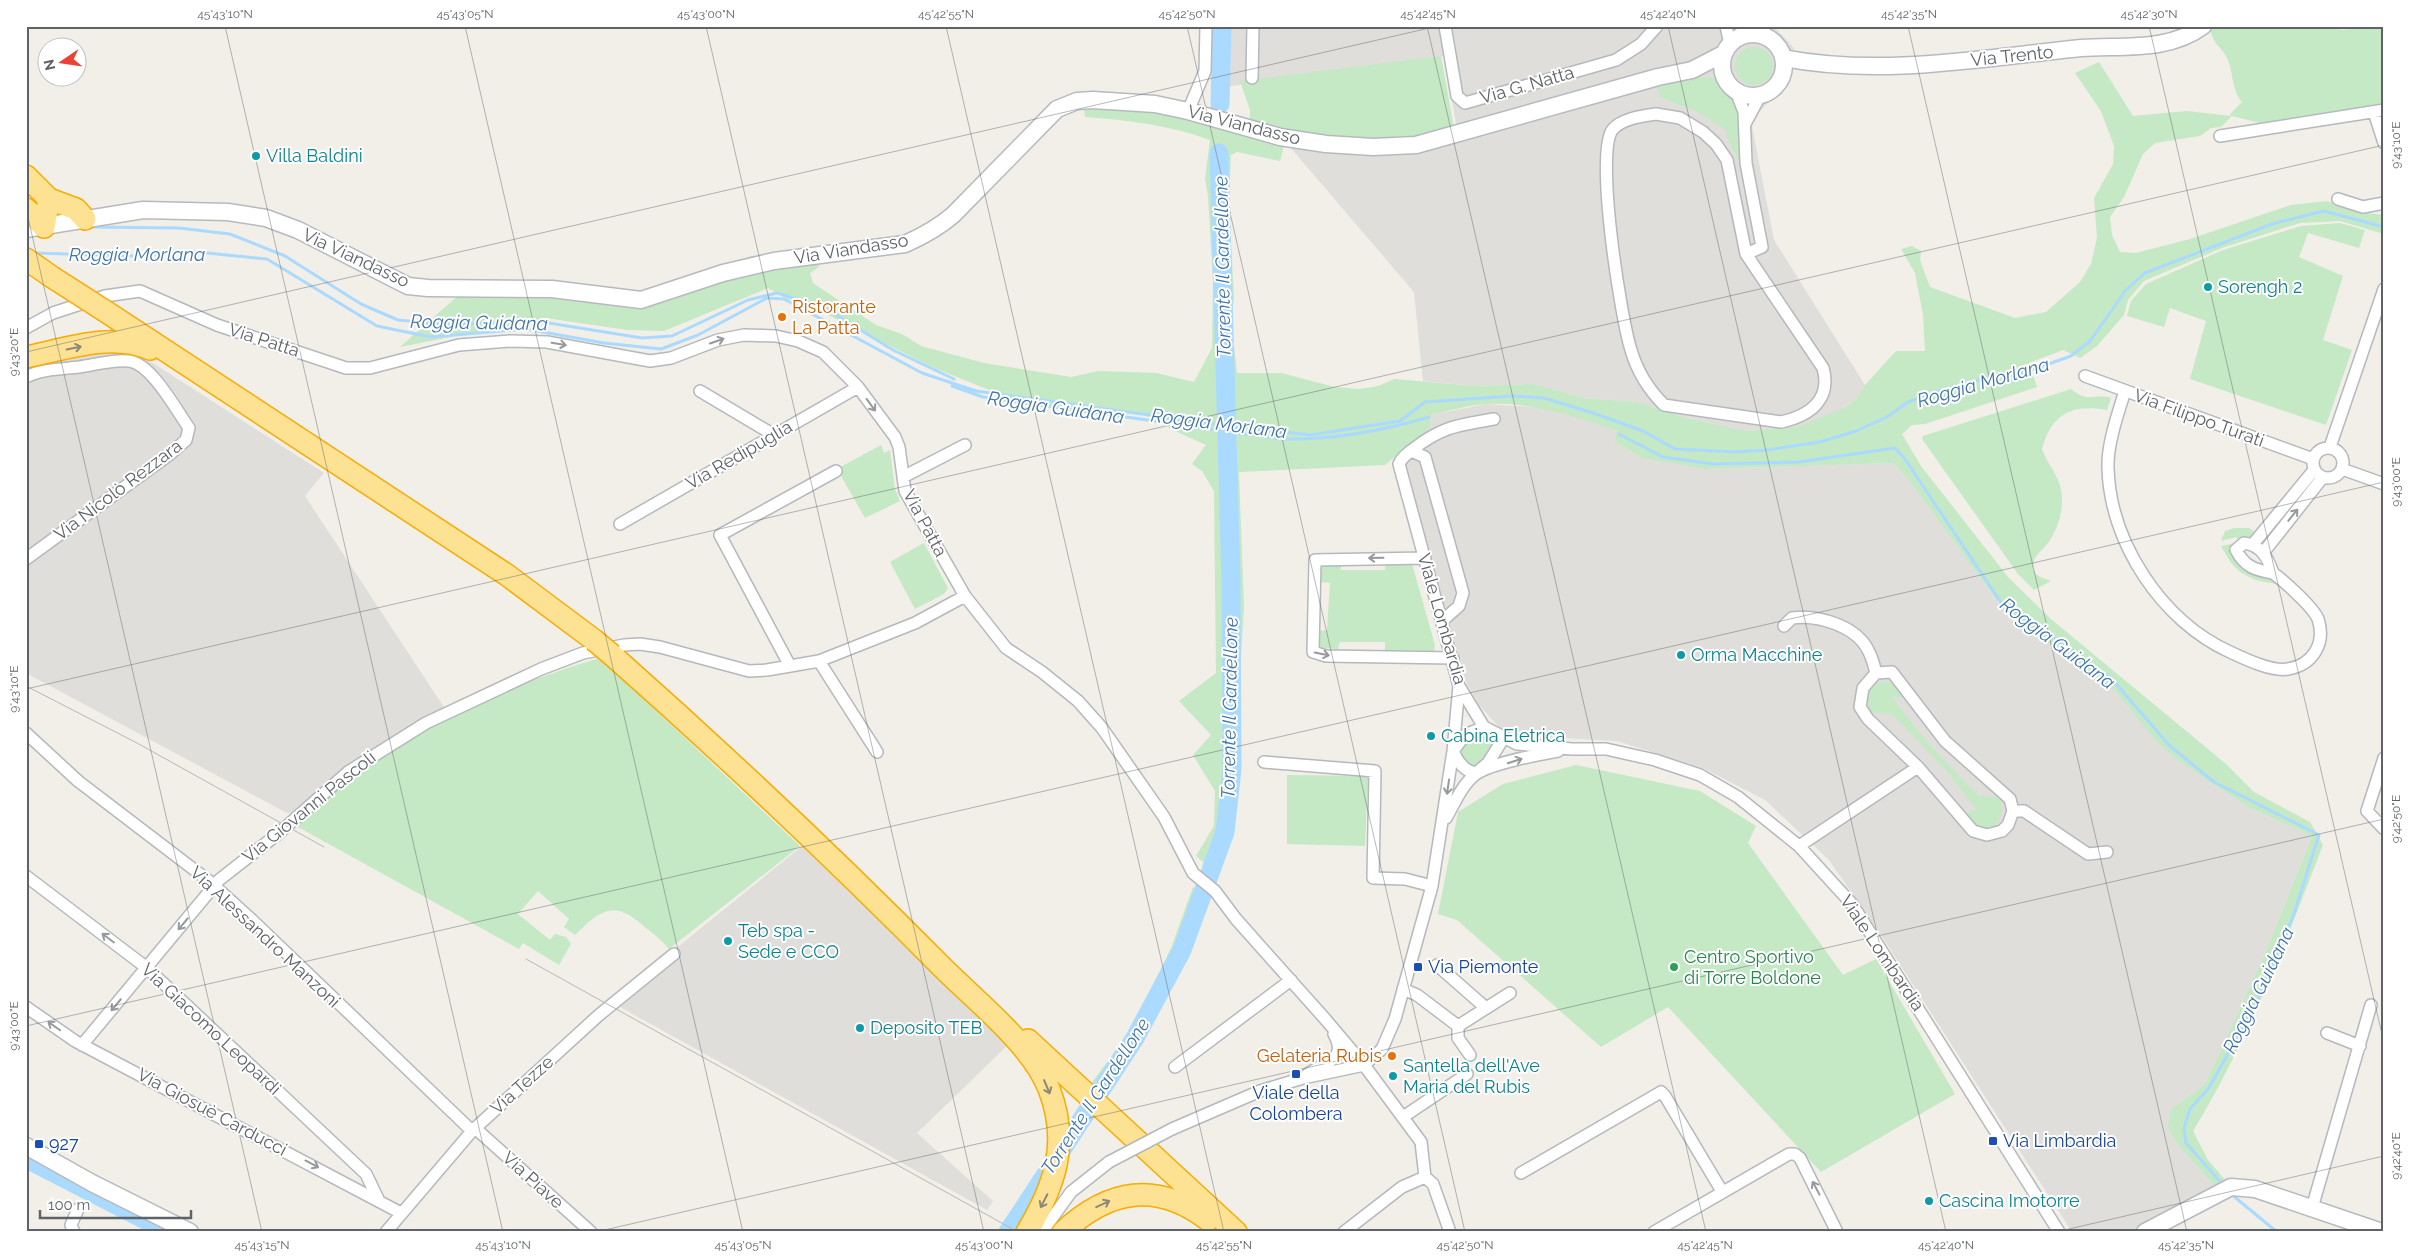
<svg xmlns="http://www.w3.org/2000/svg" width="2410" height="1258" font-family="Raleway,sans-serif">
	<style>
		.industrial { fill: #e0deda }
		.green { fill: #c5e8c5 }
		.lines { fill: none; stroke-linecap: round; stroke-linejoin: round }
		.stream { stroke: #aadaff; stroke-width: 3 }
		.canal { stroke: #aadaff; stroke-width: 11 }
		.river { stroke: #aadaff; stroke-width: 19 }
		.street-casing { stroke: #b5b8bc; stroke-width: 14 }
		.secondary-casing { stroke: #b6babf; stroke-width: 19 }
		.highway-casing { stroke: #f9ab00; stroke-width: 24 }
		.street { stroke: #fff; stroke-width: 11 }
		.secondary { stroke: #fff; stroke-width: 16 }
		.highway { stroke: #fde293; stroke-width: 21 }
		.tram { stroke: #b6b7b8; stroke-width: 1 }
		.street-bridge-casing { stroke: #b5b8bc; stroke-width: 14; stroke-linecap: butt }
		.highway-bridge-casing { stroke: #f9ab00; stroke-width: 24; stroke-linecap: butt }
		.street-bridge { stroke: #fff; stroke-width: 11 }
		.highway-bridge { stroke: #fde293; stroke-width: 21 }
		.oneway { stroke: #979a9d }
		.oneway2 { stroke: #8e8975 }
		.ticks { fill: none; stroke: #5f6368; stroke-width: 1; stroke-opacity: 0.45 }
		.culture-dot { fill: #0f9aa8; stroke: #fff; stroke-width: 2 }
		.food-dot { fill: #e8710a; stroke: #fff; stroke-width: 2 }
		.transit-dot { fill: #1a4fb4; stroke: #fff; stroke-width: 2 }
		.leisure-dot { fill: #2e9e5b; stroke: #fff; stroke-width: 2 }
		.labels { text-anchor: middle; stroke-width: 4; stroke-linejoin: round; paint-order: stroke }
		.street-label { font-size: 18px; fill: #5f6368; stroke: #fff }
		.culture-label { font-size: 18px; fill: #0d838f; stroke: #fff; text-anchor: start }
		.food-label { font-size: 18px; fill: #c56008; stroke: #fff; text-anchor: start }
		.leisure-label { font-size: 18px; fill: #27864d; stroke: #fff; text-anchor: start }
		.transit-label { font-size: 18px; fill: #164399; stroke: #fff; text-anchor: start }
		.water-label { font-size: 19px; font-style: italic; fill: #4174aa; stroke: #fff }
		.neatline { fill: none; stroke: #5f6368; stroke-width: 2 }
		.ticks-label { font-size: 12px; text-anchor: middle; fill: #5f6368 }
	</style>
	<rect width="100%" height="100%" fill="#f1efe8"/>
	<path class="industrial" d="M1225,26H1773L1794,48L1789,80L1751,121L1774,240L1865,385L1858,396L1846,407L1832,414L1800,426L1746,431L1687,418L1637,402L1585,398L1534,384L1474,386L1423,381L1414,292L1277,132L1457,129L1444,56L1225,87Z
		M131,349L324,473L305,496L451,718L391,750L305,816L285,812L26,673V365Z
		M1486,404L1535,407L1569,414L1618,431L1706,469L1893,463L1907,478L2007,614L2114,690L2155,740L2177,760L2248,807L2312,836L2266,951L2205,1084L2170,1110L2176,1142L2216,1188L2129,1232H2072L1881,935L1829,860L1765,800L1703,768L1617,741L1523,736L1499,727L1479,705L1466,682L1400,451L1431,427L1430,415Z
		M802,846L1009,1044L917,1133L993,1201L987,1210L620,1007L680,958L674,950Z"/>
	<path class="green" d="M2212,26H2340L2341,30L2384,26V103L2260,123L2232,116L2221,127L2211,128L2200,136L2155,143L2143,154L2124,197L2110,217L2112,235L2120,252L2136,253L2190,239L2291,205L2327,201L2361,212L2383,215L2384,234L2340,221L2300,223L2222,248L2144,281L2128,300L2124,315L2097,346L2080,358L2063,350L2029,363L2037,387L1925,424L1912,425L1902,434L1921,466L2008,577L2051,619L2226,764L2254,792L2310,822L2323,845C2285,943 2248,1041 2193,1131L2208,1160L2227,1182L2216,1188L2176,1142L2168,1129L2170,1110L2205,1084L2266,951L2312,836L2248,807L2177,760L2155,740L2114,690L2007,614L1907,478L1893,463L1706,469L1643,458L1615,442L1617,431C1575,416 1533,402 1487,404C1468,405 1449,411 1430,415L1431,427L1385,465L1239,472L1244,607L1231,818L1216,873L1196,856L1214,826L1215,791L1193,755L1211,735L1179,701L1216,673L1214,491L1202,471L1192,464L1206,445L1171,429L1148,414L1022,403L932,367L802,302L787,299L768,288L664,331L627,330L546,318L400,347L460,294L586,299L656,293L751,256L817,258L819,267L810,273L813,283L876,325L902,334L921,346L984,363L1071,377L1099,371L1156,373L1194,382L1212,348L1213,281L1208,196L1205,179L1210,140C1169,125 1128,120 1085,117L1084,109L1156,111L1284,146L1280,161L1237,152L1231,155L1229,204L1234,298L1231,317L1237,373H1281L1335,387L1360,389L1378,386L1395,379L1474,386L1534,384L1585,398L1637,402L1687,418L1746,431L1800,426L1846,407L1858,396L1865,385L1896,351H1925L1923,315L1915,273L1901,249L1912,246L1921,251L1920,260L1930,287L2015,318L2046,312L2080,282L2091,264L2097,238L2094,198L2113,164L2114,146L2101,111L2075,73L2099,62L2133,116L2187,111L2231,116L2230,114L2242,102C2231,89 2234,73 2227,58C2221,45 2213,46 2210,28Z
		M1735 66a19 19 0 1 1 38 0a19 19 0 1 1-38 0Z
		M1441,56L1455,134L1430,139L1336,143L1250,124V110L1240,81Z
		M1692,76L1714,78L1738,97L1741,165L1726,135L1729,132L1698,112L1660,97L1655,81Z
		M2340,223L2365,230L2359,248L2308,233L2299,257L2343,276L2323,340L2352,350L2326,425L2190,379L2206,321L2170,308L2164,327L2127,316L2131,301L2146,284L2223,250L2301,226Z
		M2071,389C2089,404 2094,393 2111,398L2107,410C2072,404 2051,414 2042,449C2046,460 2053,469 2058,480C2067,501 2060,526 2048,543C2043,550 2033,556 2033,565C2032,576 2043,578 2051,581L2034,590L2018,574L1922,439L1923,436Z
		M881,445L884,453L890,450L895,489L900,501L865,518L837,469Z
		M2234,528H2249L2259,535L2239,540L2236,537L2221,541L2225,531Z
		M924,543L948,588L944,594L915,609L890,562Z
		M2236,543L2235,549L2277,583L2276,584L2255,580L2240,572L2231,563L2221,546Z
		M1321,563H1341V570H1385V564H1412L1435,645L1434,651L1385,650V642H1340L1338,649L1323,648L1319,645V631L1327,630L1330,583L1320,582Z
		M600,658L800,846L669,949C663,941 654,934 646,928C615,900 603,907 575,935L564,927L569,919L538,891L518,914L550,940L555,934L566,937L571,944L559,965L523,943L519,949L298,827C303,814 320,804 330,795C408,731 503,686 600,658Z
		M1882,682H1891L1902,697H1892C1920,735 1945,763 1979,796L1997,797L2002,803V816L1995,825L1983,828C1975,824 1969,820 1968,811L1977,810L1945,769L1892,714L1871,712C1864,698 1867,687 1882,682Z
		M1481,734L1492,740L1494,747L1476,769L1467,765L1460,750L1467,740Z
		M1576,765L1700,791L1756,826L1748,843L1843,975L1876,959L1955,1094L1821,1172L1668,1007L1601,1047L1457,920L1438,914L1458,812L1503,784Z
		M1287,775L1368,776L1365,846L1287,844Z
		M1193,887L1210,901L1188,959L1104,1096L1090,1085L1133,1027L1171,948Z"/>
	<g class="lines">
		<path class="stream" d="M89,227L179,228L230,234L285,256L361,304L398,320L449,325L530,320L642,338L672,336L748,300L777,293L823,307L893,350L954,379
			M34,253L133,256L187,251L267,259L377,326L431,337L526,329L604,343L661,349L698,335L767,298L784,299L922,373L976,391L1228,426L1310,435L1400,421L1425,402L1513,396L1544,398L1593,413L1643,431L1675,449L1735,452L1767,450L1820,442L1856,431L1887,417L1908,402L1939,391L1997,375L2026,372L2071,356L2090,341L2126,290L2145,273L2272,224L2324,211L2384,227
			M952,386L983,397L1283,439C1332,440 1382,431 1429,417
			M1619,434L1663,457L1713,464L1799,462L1895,448L1905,459L2000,601L2111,678L2169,745L2214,782L2319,835L2293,917L2256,1003L2209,1088L2190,1109L2184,1128L2186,1143L2223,1185
			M2231,1194L2277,1232"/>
		<path class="canal" d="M26,1163L160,1232"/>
		<path class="river" d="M1220,104L1222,26
			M1008,1232L1135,1038L1182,950L1225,832L1232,769L1231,582L1219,153"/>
		<g class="street-casing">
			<path id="street" d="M1445,26L1457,96L1465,103L1616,60L1641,44L1657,26
				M1726,26L1730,44
				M1741,26L1746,34
				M1252,78L1253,26
				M1736,91L1744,112L1746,163L1762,247L1746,254
				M1188,111L1205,71L1206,26
				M2374,112L2384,143
				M1656,114L1680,118L1703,132L1716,144L1727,160L1746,254L1823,368C1832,400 1809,416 1781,422L1664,405C1649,390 1637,371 1631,350C1621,319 1594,150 1613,129C1623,118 1643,116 1656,114Z
				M1745,124L1760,96
				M2220,136L2384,110
				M2338,199L2363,207L2384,203
				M26,328L53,313L105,296L140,291L217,325L346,368H370L459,345L511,341L547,342L650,361L671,358L718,340L744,335L776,336L798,341L823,352L858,387L895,437L899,447L905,491L965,596L1006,648L1042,672L1078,701L1102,728L1164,817L1193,873L1215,891L1236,919L1326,1020L1364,1065L1421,1142L1425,1177L1433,1184L1450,1232
				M2085,376L2313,459
				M26,377C42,369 62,369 79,367C94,365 114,359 129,361C152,364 176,410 189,428L186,440L170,454L26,559
				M700,391L774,435
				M2125,391C2118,413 2107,445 2108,468C2110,543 2162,621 2230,652C2245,659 2272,672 2288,669C2313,665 2326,643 2318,619C2313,607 2284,581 2273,573
				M1494,419C1458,425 1441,427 1412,450C1406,455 1402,457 1399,464L1459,686L1484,727L1517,744L1572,749H1606L1655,760L1700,775L1738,797L1799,846L1852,904L2059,1232
				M2330,447L2384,289
				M2313 463a15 15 0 1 1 30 0a15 15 0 1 1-30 0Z
				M1411,451L1425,457L1463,593L1459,606L1442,621
				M2342,469L2384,484
				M903,477L965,445
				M620,524L858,387
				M2244,543C2261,545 2268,558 2273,573C2255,570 2245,567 2236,550Z
				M2253,544L2314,470
				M2263,553L2323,477
				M1425,558L1315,560L1313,652L1326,656L1453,658
				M1784,626L1792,618C1817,614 1856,626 1868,650C1872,657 1874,665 1876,673
				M819,661L877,752
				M790,666L720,535L836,471
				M1484,727L1465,735L1453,751C1458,762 1464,771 1476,773L1488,763L1503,739
				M26,733L78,781L209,881L252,920L472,1131
				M2384,758L2367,811L2384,829
				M1264,762L1375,771L1373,878L1405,879L1432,886
				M2013,811L2008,825L2002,831L1987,835L1973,831L1918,767L1868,719L1860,707L1863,688L1876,673L1892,672L1945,741L2010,799L2013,811H2024L2088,854L2107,852
				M1446,818C1454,804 1463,783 1476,774C1489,764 1541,754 1558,751
				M1799,846L1918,767
				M26,876L147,968L366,1174L378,1199
				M1437,965L1486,1008
				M1403,989L1417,995L1458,1026L1510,993
				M26,1007L75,1041L401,1213
				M1458,1026V1038L1470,1055
				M2327,1033L2360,1046
				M82,1045L219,880L279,833L348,772L426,723L541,669L583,653L624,645L640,644L660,647L749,671L767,670L819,661L915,623L965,596
				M1175,1067L1291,980
				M1303,1078C1319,1062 1350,1063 1334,1034
				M1403,1117L1467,1074
				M475,1128L591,1232
				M1172,1129L1260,1091L1303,1078L1364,1065L1382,1049L1395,1019L1432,886L1453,751L1459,686
				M1521,1173L1661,1092L1665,1096L1720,1188L1721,1192
				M2312,1208L2371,1005
				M74,1232L71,1225L78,1209
				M386,1232L472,1131L599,1015L674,954
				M1042,1232L1071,1192L1109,1162
				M1344,1232L1402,1187L1425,1177
				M1654,1232L1789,1154H1795L1800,1158L1837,1232"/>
		</g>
		<g class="secondary-casing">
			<path id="secondary" d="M1722 65a31 31 0 1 1 62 0a31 31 0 1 1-62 0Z
				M1783,58C1882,77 1982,58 2081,48C2121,45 2169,52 2203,26
				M26,229L143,210L228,212L266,218L298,230L408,286L428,288L552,289L641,300L723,273L774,261L905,244C923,236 938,228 953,215L1057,109L1077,101L1093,100L1155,104L1188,111L1280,137L1326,144L1373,147L1416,145L1658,77L1692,70L1723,54
				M26,1146L92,1183L190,1232
				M2145,1232L2231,1187L2255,1189L2382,1232"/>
		</g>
		<g class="highway-casing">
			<path id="highway" d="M26,176L49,199L76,209L85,219
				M26,209L44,227
				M44,227L49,199
				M26,259L52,277
				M105,311L507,575L594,640
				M26,357C66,349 110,332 150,349
				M612,655C726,756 836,860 943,968C977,1002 1032,1045 1049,1089C1070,1143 1055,1185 1027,1232
				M1028,1040L1236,1232
				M1063,1232C1109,1189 1157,1181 1208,1220"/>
		</g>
		<use href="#street" class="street"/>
		<use href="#secondary" class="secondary"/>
		<use href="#highway" class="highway"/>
		<path class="tram" d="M26,686L137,743L324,847
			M526,959L1018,1232"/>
		<g class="street-bridge-casing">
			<path id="street-bridge" d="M1109,1162L1172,1129"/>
		</g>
		<g class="highway-bridge-casing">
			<path id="highway-bridge" d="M52,277L105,311
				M594,640L612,655"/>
		</g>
		<use href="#street-bridge" class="street-bridge"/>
		<use href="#highway-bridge" class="highway-bridge"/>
	</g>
	<defs><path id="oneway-shaft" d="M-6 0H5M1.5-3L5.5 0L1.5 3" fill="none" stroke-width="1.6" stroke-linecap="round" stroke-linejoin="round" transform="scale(1.25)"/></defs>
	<g class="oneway">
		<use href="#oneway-shaft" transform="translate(717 341) rotate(-19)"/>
		<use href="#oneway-shaft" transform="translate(559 344) rotate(9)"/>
		<use href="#oneway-shaft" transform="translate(871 405) rotate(54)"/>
		<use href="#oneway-shaft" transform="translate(2293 515) rotate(-51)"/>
		<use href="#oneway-shaft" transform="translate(1376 558) rotate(179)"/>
		<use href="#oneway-shaft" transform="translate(1322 654) rotate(12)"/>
		<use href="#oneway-shaft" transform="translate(1515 761) rotate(-18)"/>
		<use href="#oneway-shaft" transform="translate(1448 787) rotate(98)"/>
		<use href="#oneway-shaft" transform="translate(183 924) rotate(130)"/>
		<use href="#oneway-shaft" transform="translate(108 938) rotate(-143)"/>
		<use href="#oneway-shaft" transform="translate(116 1005) rotate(130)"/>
		<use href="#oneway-shaft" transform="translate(54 1026) rotate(-145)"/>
		<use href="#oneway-shaft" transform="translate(312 1164) rotate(28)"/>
		<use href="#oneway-shaft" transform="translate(1816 1188) rotate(-118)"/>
	</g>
	<g class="oneway2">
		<use href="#oneway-shaft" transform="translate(74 348) rotate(-12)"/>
		<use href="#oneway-shaft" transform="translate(1047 1087) rotate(67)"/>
		<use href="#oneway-shaft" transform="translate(1044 1201) rotate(117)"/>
		<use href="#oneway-shaft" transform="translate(1103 1204) rotate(-25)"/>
	</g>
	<path class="ticks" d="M225,26L503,1232M465,26L743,1232M706,26L984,1232M946,26L1224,1232M1187,26L1465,1232M1427,26L1706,1232M1668,26L1946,1232M1908,26L2187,1232M2149,26L2384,1043M26,209L262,1232M26,352L1438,26M26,689L2384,145M26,1026L2384,482M596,1232L2384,819M2056,1232L2384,1156"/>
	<g class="culture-dot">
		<circle cx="256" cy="156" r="5"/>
		<circle cx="2208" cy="287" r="5"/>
		<circle cx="1681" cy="655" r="5"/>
		<circle cx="1431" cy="736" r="5"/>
		<circle cx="728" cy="941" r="5"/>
		<circle cx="860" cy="1028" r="5"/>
		<circle cx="1393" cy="1076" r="5"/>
		<circle cx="1929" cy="1201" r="5"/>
	</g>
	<g class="food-dot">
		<circle cx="782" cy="317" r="5"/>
		<circle cx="1392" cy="1056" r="5"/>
	</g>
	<g class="transit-dot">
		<rect x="1413" y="962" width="10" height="10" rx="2.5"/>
		<rect x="1291" y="1069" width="10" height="10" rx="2.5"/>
		<rect x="1988" y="1136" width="10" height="10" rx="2.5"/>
		<rect x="34" y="1139" width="10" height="10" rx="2.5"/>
	</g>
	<circle class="leisure-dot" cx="1674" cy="967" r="5"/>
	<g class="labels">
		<g class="street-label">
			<text transform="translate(2012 56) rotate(-6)" y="6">Via Trento</text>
			<text transform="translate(1527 85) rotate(-16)" y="6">Via G. Natta</text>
			<text transform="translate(1244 125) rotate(14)" y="6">Via Viandasso</text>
			<text transform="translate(851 249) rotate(-9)" y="6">Via Viandasso</text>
			<text transform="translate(356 258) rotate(25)" y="6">Via Viandasso</text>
			<text transform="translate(264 340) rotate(18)" y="6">Via Patta</text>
			<text transform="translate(2199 418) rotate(20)" y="6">Via Filippo Turati</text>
			<text transform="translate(739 455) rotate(-30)" y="6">Via Redipuglia</text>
			<text transform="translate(118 490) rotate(-37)" y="6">Via Nicolò Rezzara</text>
			<text transform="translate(925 523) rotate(62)" y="6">Via Patta</text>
			<text transform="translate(1442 619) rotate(74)" y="6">Viale Lombardia</text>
			<text transform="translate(309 807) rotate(-39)" y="6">Via Giovanni Pascoli</text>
			<text transform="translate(265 937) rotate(43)" y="6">Via Alessandro Manzoni</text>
			<text transform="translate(1882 953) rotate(56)" y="6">Viale Lombardia</text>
			<text transform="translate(211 1029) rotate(43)" y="6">Via Giacomo Leopardi</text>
			<text transform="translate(522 1085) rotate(-42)" y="6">Via Tezze</text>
			<text transform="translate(212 1112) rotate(28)" y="6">Via Giosuè Carducci</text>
			<text transform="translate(533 1180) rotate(42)" y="6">Via Piave</text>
		</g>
		<g class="culture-label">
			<text x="266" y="162">Villa Baldini</text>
			<text x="2218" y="293">Sorengh 2</text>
			<text x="1691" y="661">Orma Macchine</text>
			<text x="1441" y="742">Cabina Eletrica</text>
			<text x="738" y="937">Teb spa -<tspan x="738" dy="21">Sede e CCO</tspan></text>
			<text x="870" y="1034">Deposito TEB</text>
			<text x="1403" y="1072">Santella dell'Ave<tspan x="1403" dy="21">Maria del Rubis</tspan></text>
			<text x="1939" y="1207">Cascina Imotorre</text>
		</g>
		<g class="food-label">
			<text x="792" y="313">Ristorante<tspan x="792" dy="21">La Patta</tspan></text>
			<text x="1382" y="1062" text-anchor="end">Gelateria Rubis</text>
		</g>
		<g class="leisure-label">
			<text x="1684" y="963">Centro Sportivo<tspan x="1684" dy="21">di Torre Boldone</tspan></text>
		</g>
		<g class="transit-label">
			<text x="1428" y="973">Via Piemonte</text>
			<text x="1296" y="1099" text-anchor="middle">Viale della<tspan x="1296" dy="21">Colombera</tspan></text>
			<text x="2003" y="1147">Via Limbardia</text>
			<text x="49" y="1150">927</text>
		</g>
		<g class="water-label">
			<text x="137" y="261">Roggia Morlana</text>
			<text transform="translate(1222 267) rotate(-91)" y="7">Torrente Il Gardellone</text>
			<text transform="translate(479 322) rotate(1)" y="7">Roggia Guidana</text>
			<text transform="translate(1983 382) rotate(-16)" y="7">Roggia Morlana</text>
			<text transform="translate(1056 407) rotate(8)" y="7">Roggia Guidana</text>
			<text transform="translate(1219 423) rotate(7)" y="7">Roggia Morlana</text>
			<text transform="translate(2058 643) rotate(37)" y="7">Roggia Guidana</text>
			<text transform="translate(1229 708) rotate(-89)" y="7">Torrente Il Gardellone</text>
			<text transform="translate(2258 990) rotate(-64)" y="7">Roggia Guidana</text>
			<text transform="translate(1095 1096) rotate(-57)" y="7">Torrente Il Gardellone</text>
		</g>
	</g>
	<rect width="2410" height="1258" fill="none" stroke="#ffffff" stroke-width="55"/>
	<g transform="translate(62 62) rotate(257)"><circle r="24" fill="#ffffff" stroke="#bfc1c3"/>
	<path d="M0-4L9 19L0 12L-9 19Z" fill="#ea4335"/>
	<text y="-8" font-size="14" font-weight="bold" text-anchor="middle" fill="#5f6368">N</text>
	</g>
	<path d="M40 1210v8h151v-8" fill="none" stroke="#5f6368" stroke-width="2.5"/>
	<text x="48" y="1210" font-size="15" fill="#5f6368" stroke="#ffffff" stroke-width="4" paint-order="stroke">100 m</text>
	<rect x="28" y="28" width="2354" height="1202" class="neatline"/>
	<g class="ticks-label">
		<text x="225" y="18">45°43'10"N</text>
		<text x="465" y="18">45°43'05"N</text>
		<text x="706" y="18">45°43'00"N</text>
		<text x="946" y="18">45°42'55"N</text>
		<text x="1187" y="18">45°42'50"N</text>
		<text x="1428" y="18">45°42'45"N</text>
		<text x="1668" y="18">45°42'40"N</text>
		<text x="1909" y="18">45°42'35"N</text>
		<text x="2149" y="18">45°42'30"N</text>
		<text transform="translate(2396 145) rotate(-90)" y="4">9°43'10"E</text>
		<text transform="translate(14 352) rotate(-90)" y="4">9°43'20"E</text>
		<text transform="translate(2396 482) rotate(-90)" y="4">9°43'00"E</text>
		<text transform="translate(14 689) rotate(-90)" y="4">9°43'10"E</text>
		<text transform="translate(2396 819) rotate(-90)" y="4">9°42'50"E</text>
		<text transform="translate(14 1026) rotate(-90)" y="4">9°43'00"E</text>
		<text transform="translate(2396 1156) rotate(-90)" y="4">9°42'40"E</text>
		<text x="262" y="1249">45°43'15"N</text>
		<text x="503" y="1249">45°43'10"N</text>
		<text x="743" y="1249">45°43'05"N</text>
		<text x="984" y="1249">45°43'00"N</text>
		<text x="1224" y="1249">45°42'55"N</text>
		<text x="1465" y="1249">45°42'50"N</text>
		<text x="1705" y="1249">45°42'45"N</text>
		<text x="1946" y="1249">45°42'40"N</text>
		<text x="2186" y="1249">45°42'35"N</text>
	</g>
</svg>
